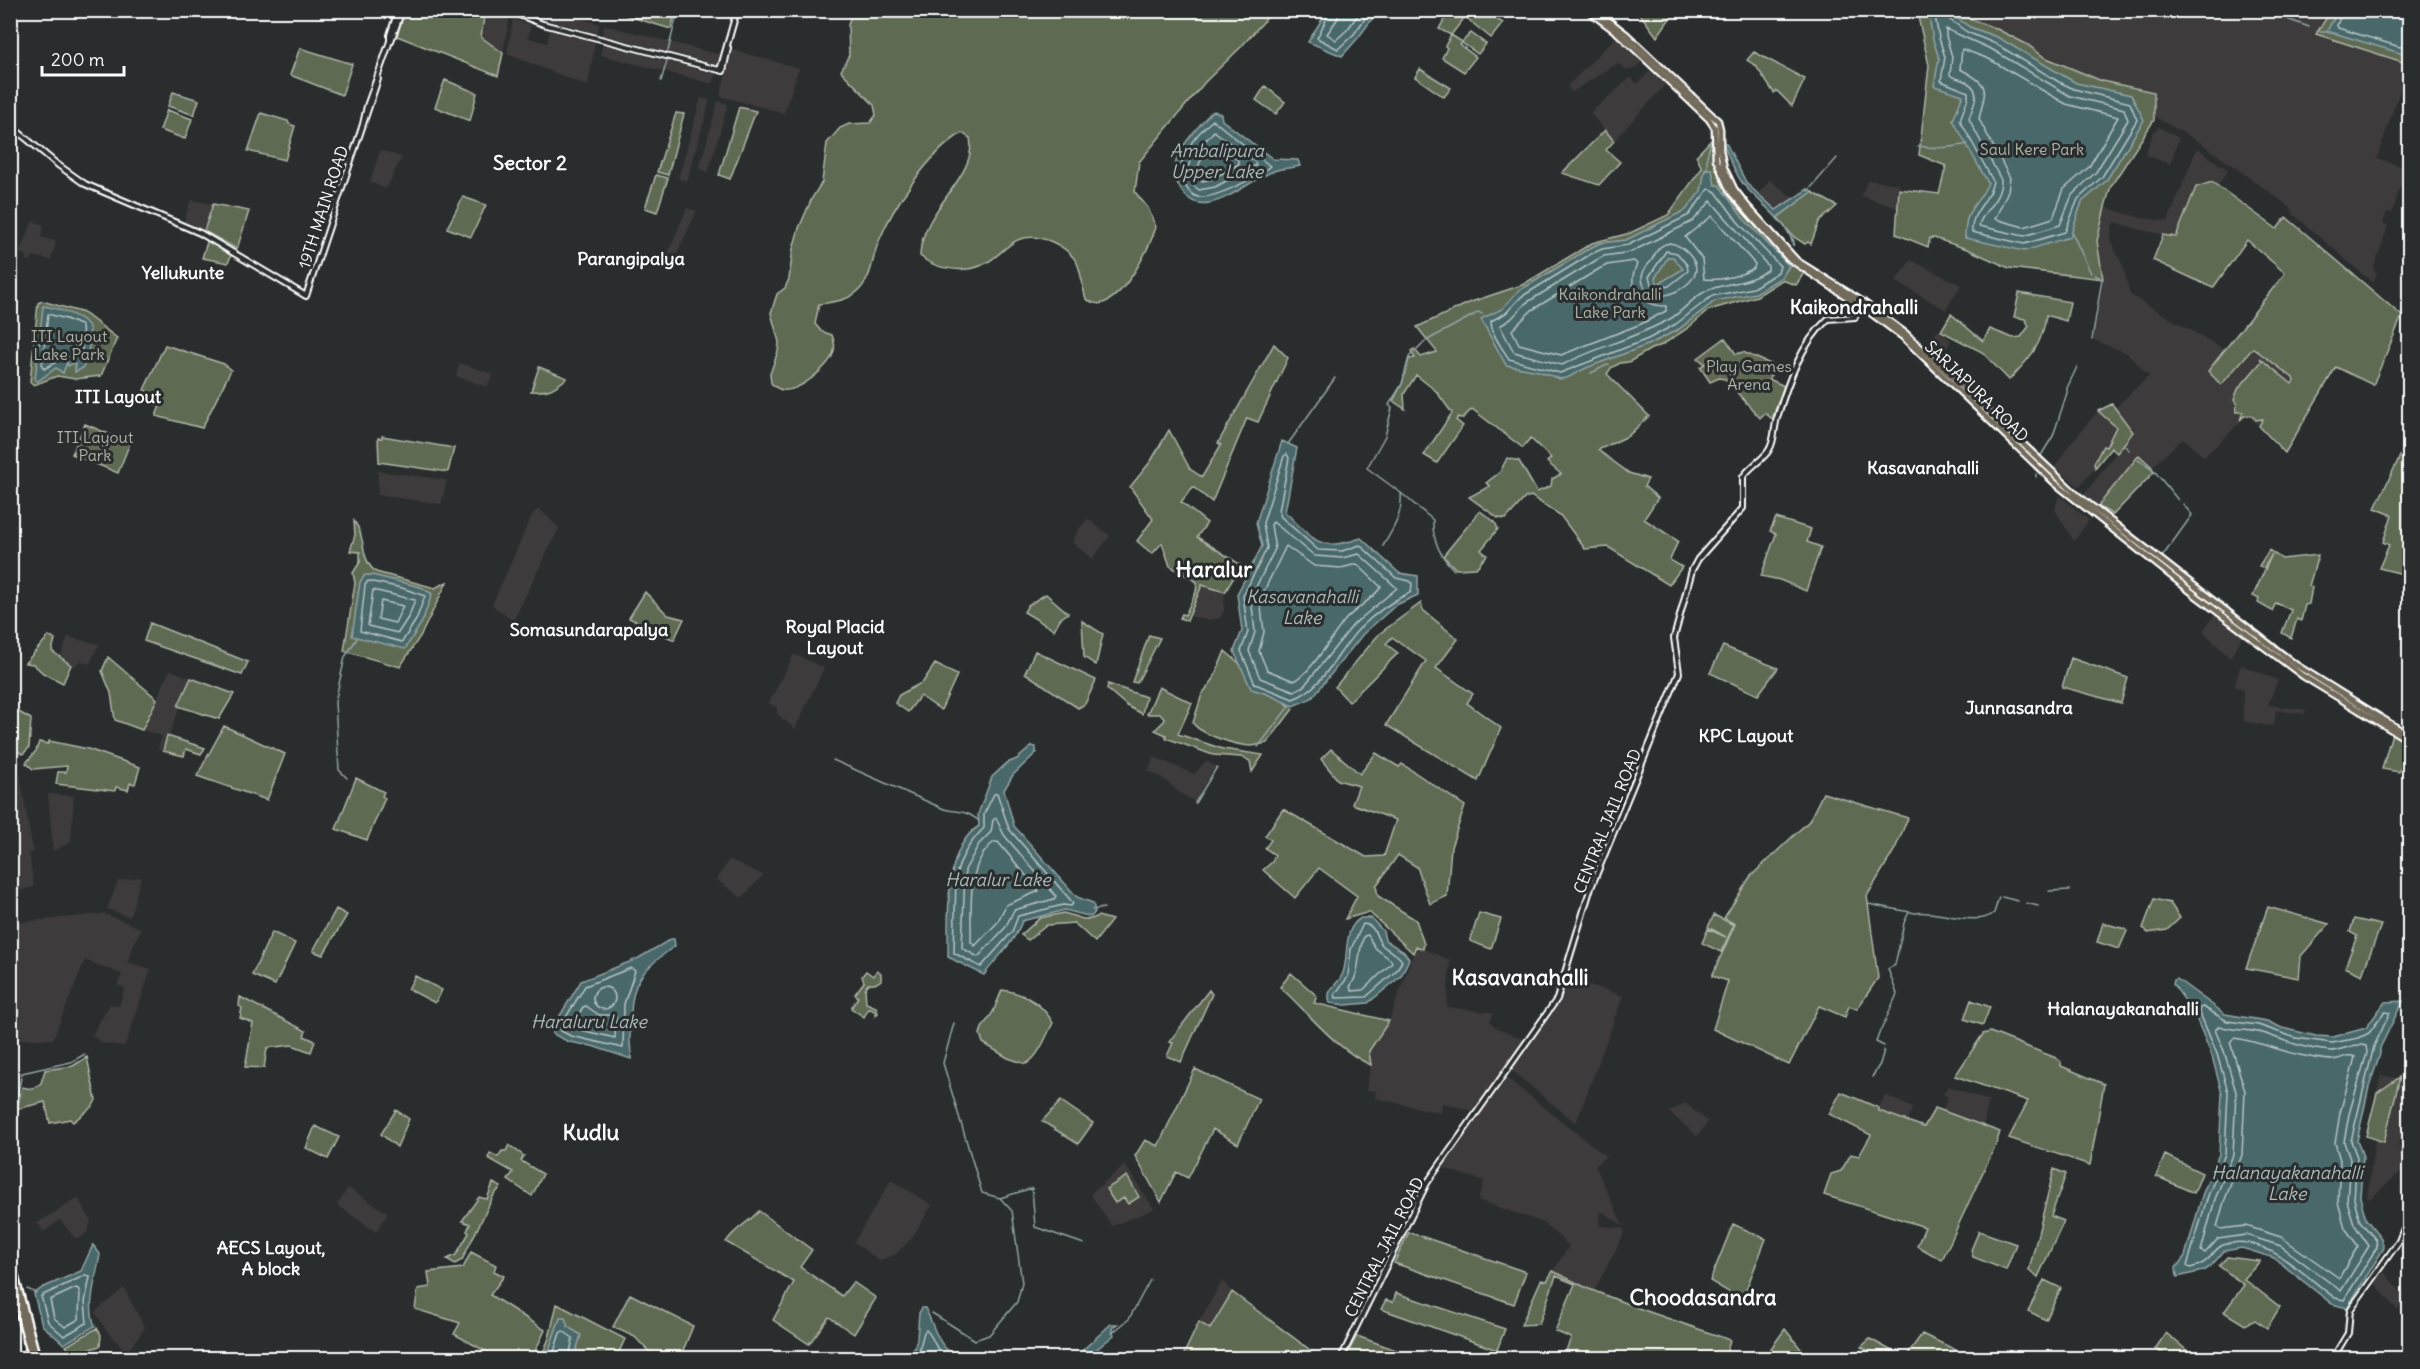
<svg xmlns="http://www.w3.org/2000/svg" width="2420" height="1369" font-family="Delius,sans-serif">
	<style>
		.built { fill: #3e3b3a }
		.green { fill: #5e6b52; stroke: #aeb5a8; stroke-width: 1.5 }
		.water { fill: #4a686b; stroke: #92a4a6; stroke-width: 1.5; fill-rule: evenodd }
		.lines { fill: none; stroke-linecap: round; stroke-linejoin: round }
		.shore { stroke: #b7c3c4; stroke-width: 1.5 }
		.stream { stroke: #92a4a6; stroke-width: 1.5 }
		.secondary-casing { stroke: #fff; stroke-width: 8 }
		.primary-casing { stroke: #fff; stroke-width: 9 }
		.highway-casing { stroke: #fff; stroke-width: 10 }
		.secondary { stroke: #2a2d2e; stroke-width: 4 }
		.primary { stroke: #726b5a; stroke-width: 4.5 }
		.highway { stroke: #726b5a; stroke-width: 5 }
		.rail { stroke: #fff; stroke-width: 1.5; stroke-dasharray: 9 4.5; stroke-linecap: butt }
		.labels { text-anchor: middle; stroke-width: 6; stroke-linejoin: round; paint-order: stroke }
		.park-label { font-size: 16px; fill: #aeb5a8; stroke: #2a2d2e }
		.street-label { font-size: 16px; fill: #fff; stroke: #2a2d2e }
		.water-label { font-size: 18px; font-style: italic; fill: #aebbbc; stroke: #2a2d2e }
		.neighbourhood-label { font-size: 18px; font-weight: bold; fill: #fff; stroke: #2a2d2e }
		.quarter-label { font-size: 20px; font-weight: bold; fill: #fff; stroke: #2a2d2e }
		.district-label { font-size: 22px; font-weight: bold; fill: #fff; stroke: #2a2d2e }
	</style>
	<rect width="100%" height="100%" fill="#2a2d2e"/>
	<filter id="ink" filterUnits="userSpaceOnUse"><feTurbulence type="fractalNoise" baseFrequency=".0167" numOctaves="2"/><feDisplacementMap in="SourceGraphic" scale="12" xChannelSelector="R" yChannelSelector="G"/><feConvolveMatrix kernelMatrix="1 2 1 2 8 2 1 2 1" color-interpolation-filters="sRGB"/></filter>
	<g filter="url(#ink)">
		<path class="built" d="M1975,10L2331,11L2317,34L2409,64L2377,158L2406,168L2392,213L2387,212L2383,223L2388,226L2373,270L2377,273L2373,283L2294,215L2290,208L2279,199L2201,143L2155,117L2153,92L2102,81L2044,57L2028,45L1968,18Z
			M485,11H497L510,16L503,53L481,37Z
			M522,11H550L600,24L596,33L544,19Z
			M513,19L531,25L528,38L547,43L550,31L595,42L588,86L507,54Z
			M604,25L721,55L718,65L602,35Z
			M1617,36L1644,60L1632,70L1625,69L1618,63L1572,92L1567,86Z
			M602,44L716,74L713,84L601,55Z
			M732,50L799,68L784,113L720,96Z
			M1650,71L1665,85L1614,141L1590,113L1631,77L1637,84Z
			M701,98L710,100L687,181L678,179Z
			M718,101L728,104L708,172L699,169Z
			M2159,127L2179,138L2170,164L2145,155L2153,133Z
			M2197,148L2228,170L2218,186L2212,182L2196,187L2176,237L2137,229L2116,222L2113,224L2110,240L2123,266L2130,295L2225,350L2261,303L2337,367L2285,453L2248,415L2204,457L2183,438L2152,467L2139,456L2098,506L2084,495L2116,453L2111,448L2079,487L2055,467L2069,445L2098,411L2112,404L2115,408L2149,376L2127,353L2093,340L2103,279L2097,241L2105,207L2141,218L2168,221Z
			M380,150L402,157L386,189L370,182Z
			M1770,180L1795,199L1776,211L1758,194Z
			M1868,180L1899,184L1898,208L1861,196Z
			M191,200L213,204L204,231L184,221Z
			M687,208L697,211L674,259L667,255Z
			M33,221L44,225L41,237L56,242L51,260L33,256L31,261L26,260L27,256L19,253Z
			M1911,260L1961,285L1946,310L1895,281Z
			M1937,330L1951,340L1941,359L1924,349Z
			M460,363L493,374L487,387L456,376Z
			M378,471L447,480L441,504L378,495Z
			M2059,495L2089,520L2074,541L2055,510Z
			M539,509L559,528L513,621L492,605L532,515Z
			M1088,519L1110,536L1092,559L1072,542L1080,527Z
			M1202,585L1225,592L1224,610L1220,618L1207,620L1189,616Z
			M2215,614L2243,635L2230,658L2203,631Z
			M68,637L99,644L90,664L80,661L74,667L62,658L61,655Z
			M794,654L824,668L795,729L777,714V708L769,703Z
			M2241,665L2278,680L2268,705L2306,710L2305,714L2276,710L2274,725L2269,726L2243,721V689L2234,686Z
			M170,670L191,678L163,751L158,749L162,736L142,730Z
			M11,748L17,756L33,852L29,853L34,887L11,893Z
			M1154,757L1194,774L1206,761L1215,766L1195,802L1180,793L1161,777L1148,771Z
			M48,794L74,796L71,842L53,851Z
			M729,859L763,875L742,898L717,880Z
			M141,877L130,917L107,909L118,881Z
			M104,914L141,928L127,962L151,969L125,1046L101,1043L92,1035L110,1004L119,1006L125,988L117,985L122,974L85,960L53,1039H11V923Z
			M1416,946L1450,960L1447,1007L1494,1013L1490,1022L1498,1029L1524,1040L1474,1111L1442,1103L1441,1113L1375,1098L1376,1091L1366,1090L1371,1065L1369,1051L1389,1021Z
			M1568,978L1623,996L1576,1123L1511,1070L1564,995Z
			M2409,1069V1137L2401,1136L2398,1147L2407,1150L2404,1169L2370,1199L2367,1197L2375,1139L2366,1136L2381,1075L2395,1078Z
			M1508,1079L1606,1156L1595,1166L1623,1225L1601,1211L1599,1226L1622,1228L1625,1232L1594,1291L1553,1271L1569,1246L1544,1223L1478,1200L1484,1181L1443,1168L1503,1080Z
			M1948,1086L1989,1101L1983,1126L1942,1111L1948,1097L1943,1094Z
			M1885,1095L1913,1108L1907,1121L1878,1111Z
			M1685,1103L1708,1122L1697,1136L1669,1112Z
			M1125,1165L1154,1209L1112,1226L1090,1194Z
			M891,1180L932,1205L912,1238L896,1254L879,1261L854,1242Z
			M348,1188L388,1213L376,1232L337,1205Z
			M78,1198L91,1221L88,1231L81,1238H75L60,1220L44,1232L37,1223Z
			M2384,1272L2408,1300L2397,1310L2374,1282Z
			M1222,1281L1232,1292L1209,1330L1199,1322Z
			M124,1288L145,1328L127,1352L108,1333L95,1312Z"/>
		<path class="green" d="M608,10H676V11L671,29Z
			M1643,10H1675V11L1657,37L1640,14Z
			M405,11H485L481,37L503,53L498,76L397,36Z
			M852,11V10L1273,11L1240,48L1205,82L1139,162L1135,192L1148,208L1156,227C1149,249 1126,295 1103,303C1096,305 1091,302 1086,299C1082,287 1082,274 1077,263C1067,245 1040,233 1020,239C1008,243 998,257 986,263C968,274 935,270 920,256C921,208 978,178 970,138L962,133C930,152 893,206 879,241C872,257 873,274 861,288C850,301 833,302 819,304L815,324L821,331L832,335C834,341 836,347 833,354C828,368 795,396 779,389C778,389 772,384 771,383L770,374L778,351L779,342L771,313L777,294L785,288L789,279L793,249L799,228L812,198L822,182L827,143L840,128L849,124L870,123L876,115L874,105L841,71L849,55L848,25Z
			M1449,11H1489L1488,14L1503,23L1491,38L1465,17L1451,35L1462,42L1471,33L1486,44L1478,54L1462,43L1460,45L1476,57L1464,72L1442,58L1447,48L1445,46L1451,35L1439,29Z
			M1918,11H1959L1968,18L1997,29L2028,45L2044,57L2102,81L2154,92V120L2111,186L2105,207L2097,241L2103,279L2009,268L1967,249L1934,238H1930L1928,247L1896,234L1899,189L1939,194L1946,166L1919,155L1929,65L1918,17Z
			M2331,11H2409V64L2316,34Z
			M300,48L352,64L342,95L290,75Z
			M1754,52L1805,79L1792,106L1777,91L1774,93L1756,66L1747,60Z
			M1420,69L1451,88L1444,97L1415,77Z
			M445,80L477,93L470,121L435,107Z
			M1265,86L1285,102L1276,114L1256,100Z
			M173,92L199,100L194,115L168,106Z
			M739,107L756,111L730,179L719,175Z
			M167,110L192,119L185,139L160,130Z
			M261,113L288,121L289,124L295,126L285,160L248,151Z
			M676,113L684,114L668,175L657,172Z
			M1605,130L1614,141L1606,150L1620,162L1599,185L1562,173Z
			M1712,139C1713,153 1715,167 1720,180C1729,203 1783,257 1804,273L1796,285L1782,280L1757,296L1709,310L1688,328L1662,345L1651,349L1629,362L1620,363L1611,368L1607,374L1649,416L1628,436L1598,450L1629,473L1648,479L1644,486L1658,498L1644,519L1678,541L1670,560L1682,567L1669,585L1608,547L1585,549L1560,515L1531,496L1525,498L1506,519L1498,518L1469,497L1490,486L1486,483L1500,472L1507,458L1519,461L1537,492L1551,486L1552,479L1561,474L1547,462L1551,458L1530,438L1523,448L1472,409L1462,419L1458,417L1456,420L1463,426L1437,463L1424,455L1452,413L1436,391L1416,375L1404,394L1405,409L1393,401L1402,384L1409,359L1415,358L1411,351L1414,349L1421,357L1437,352L1417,327L1471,302L1522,285L1592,243L1630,233L1668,215L1702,168L1696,156Z
			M656,175L668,178L657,212L645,208Z
			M2212,182L2277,229L2286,217L2402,316L2373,385L2336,367L2285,453L2259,426L2263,419L2256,420L2251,415L2244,416L2240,420L2243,412H2236L2237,403L2234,400L2238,389L2262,361L2260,358L2292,384L2294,381L2293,378L2253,348L2221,385L2208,371L2285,273L2247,240L2213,288L2153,260L2163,235L2176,237L2196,187Z
			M1812,192L1837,206L1819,222L1811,244L1808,242L1805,244L1794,237L1777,218Z
			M463,197L486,205L471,237L447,228Z
			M213,204L249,211L237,249L204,231Z
			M208,239L232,253L228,263L202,258Z
			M2019,293L2070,302L2066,321L2046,315C2043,345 2029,359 2009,380L1982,352L1941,331L1951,314L1983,341L1990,329L2013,338L2021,337L2029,326L2025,319L2014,317Z
			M42,301L84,313L117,338L101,376L75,379L57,376L34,385L30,382L38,303Z
			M1725,338L1736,354L1743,352L1775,366L1769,379L1784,386L1772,419L1765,413L1760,418L1725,379L1719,378L1710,382L1700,367L1705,364L1698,358Z
			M1274,344L1288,358L1258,422L1247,418L1212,502L1193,487L1181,502L1207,523L1197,537L1241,565L1225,592L1202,585L1187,621L1180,618L1182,614L1185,615L1196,592L1197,582L1170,566L1162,543L1152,554L1137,541L1153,519L1130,487L1151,461L1169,430L1190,469L1202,477L1221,445L1218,443Z
			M165,345L224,364L231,370L202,428L156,416L160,406L148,402L152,394L144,390Z
			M539,367L567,378C554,389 548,392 531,391Z
			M2112,404L2133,432L2117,453L2111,448L2095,468L2094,463L2103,446L2106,447L2116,427L2098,411Z
			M85,424L130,443L118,473L72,454Z
			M382,436L454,448L448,472L379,462L378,438H382Z
			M2405,446L2410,448L2409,553L2403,574L2379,568L2389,545L2383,542L2392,515L2375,508Z
			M2139,455L2152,467L2150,468L2154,472L2113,515L2098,506Z
			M1480,511L1495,522L1498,529L1481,550L1487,555L1476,568L1456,569L1443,556Z
			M1776,518L1811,529L1807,542L1821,547L1806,591L1780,580L1761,576L1776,534L1770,531Z
			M354,521C367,537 359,559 376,572L435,588L447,582L421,635L400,667L344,651L355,583L353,573L360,562V552L350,551L355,535Z
			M2269,550L2282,559L2318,555L2309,586L2312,587L2309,604L2305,605L2301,621L2297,619L2291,638L2282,633L2291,610L2276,603L2272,611L2258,603L2259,599L2253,596L2272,554L2264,568L2259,566Z
			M645,592L668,615L684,619L674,640L629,618Z
			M1046,594L1068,613L1060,619L1054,630L1024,612L1028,605Z
			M1421,603L1423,610L1458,639L1436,668L1473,694L1467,703L1501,728L1478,781L1386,725L1426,661L1392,637L1386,644L1398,653L1349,702L1335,687L1379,634Z
			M1082,621L1103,634L1096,665L1084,657Z
			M150,623L248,662L242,675L144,641Z
			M1149,635L1160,638L1137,683L1132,682Z
			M49,636L55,639L52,651L71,665L63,683L43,673L33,664L25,663Z
			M1723,646L1778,668L1758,695L1710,673Z
			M1035,651L1096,680L1085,704L1078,708L1025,673Z
			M1225,651L1293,709L1267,743C1262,744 1257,745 1252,746C1238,746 1201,735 1193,723L1202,694L1213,680Z
			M108,657L157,699L142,730L115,720L111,693L102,671Z
			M2071,658L2128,678L2121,703L2062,687Z
			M935,664L957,675L941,710L920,696L908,712L895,703L899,695L923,682Z
			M191,678L234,694L219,719L178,706Z
			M1108,684L1146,697L1142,714L1127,706L1107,689Z
			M1159,687L1192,703L1178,734L1223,749L1263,755L1252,772L1250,761L1241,757L1213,755L1166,738V735L1155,730L1165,720L1160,714H1147Z
			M10,707L31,719L29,748L23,754L11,748Z
			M224,726L285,754L267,800L197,776Z
			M2392,733L2409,744V750L2399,772L2382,769Z
			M167,736L205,748L201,754L186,749L184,756L163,751Z
			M49,741L88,749L140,767L135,784L130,783L128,790L116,787L115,791L56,784L58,772H66L67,766L33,769L26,763L36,751L39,742L48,744Z
			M1331,749L1360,774L1376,753L1399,767L1402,764L1465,806L1451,847L1447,896L1430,904L1417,867L1398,855L1376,886L1378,896L1416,920L1424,944L1423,949L1416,946L1413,953L1369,912L1345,919L1357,896L1319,868L1295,898L1263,870L1272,862L1275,855L1265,848L1271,840L1265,836L1283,809L1366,857L1384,856L1396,820L1352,804L1359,786L1338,780L1321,759Z
			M356,778L384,792L382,796L385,798L367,840L336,829Z
			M1823,793L1908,818L1895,849L1867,896L1878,978L1857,1009L1849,1006L1845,1017L1819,1006L1789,1065L1713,1029L1728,981L1712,976L1735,924L1724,918L1750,877L1809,821Z
			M2154,899L2170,903L2180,918L2167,930L2148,933L2143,928Z
			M2268,907L2329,924L2301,956L2299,978L2246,968Z
			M336,909L347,915L323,955L313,951Z
			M1064,913L1083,919H1092L1098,916L1112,920L1095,942L1074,923L1047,925L1028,940L1021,935L1040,918Z
			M1479,913L1501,919L1491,949L1470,941Z
			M1714,915L1734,925L1721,952L1702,943L1708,929L1726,937L1708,927Z
			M2354,919L2381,925L2362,975L2345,967L2357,936L2350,932Z
			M2103,923L2125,929L2127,931L2119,949L2097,942Z
			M272,932L295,943L275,985L252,975Z
			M877,970L881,973V980L875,984H868L865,989L866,1003L876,1007L878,1013L875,1016L876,1012L869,1008L864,1017L851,1008L858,997L855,994L864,982L862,976L866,971L873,976Z
			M1291,973L1317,996L1314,1003L1389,1021L1369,1051L1371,1065C1336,1050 1308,1012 1280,987Z
			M415,976L442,990L435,1003L408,989Z
			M1002,990C1024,993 1042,1003 1053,1023C1046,1036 1039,1057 1026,1064L1008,1058L983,1043L980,1034L982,1028L993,1012Z
			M1209,990L1212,994L1181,1062L1167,1056L1173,1043L1169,1042Z
			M240,997L306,1031L304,1036L315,1041L311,1052L292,1045L267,1048L264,1068L245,1067L253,1023L240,1018L242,1008L239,1006Z
			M1971,1000L1990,1007L1983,1025L1964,1019Z
			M1990,1032L2056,1058L2061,1062V1066L2104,1084L2090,1165L2009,1138L2028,1101L1955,1076L1983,1034Z
			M87,1057L96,1100L92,1107L73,1122L70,1119L50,1123L45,1102L17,1109L22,1087L33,1089L41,1083L45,1070L73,1066Z
			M1195,1069L1259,1099L1238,1144L1213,1129L1188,1178L1176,1172L1161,1202L1135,1156L1145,1140L1158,1146Z
			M2400,1077L2384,1142L2366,1136L2377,1093Z
			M1841,1092L1879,1108V1111L1924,1127L1935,1108L2000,1132L1996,1144L1942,1260L1917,1246L1925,1227L1824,1195L1831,1174L1841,1171L1851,1154L1859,1156L1871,1135L1829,1114Z
			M1061,1101L1093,1123L1078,1144L1042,1121Z
			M396,1110L409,1119L397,1147L381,1134Z
			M315,1126L339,1137L328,1159L306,1148Z
			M509,1145L524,1156L521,1161L543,1174L532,1196L508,1180L513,1172L488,1158L490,1153L498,1157L502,1151H506Z
			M2165,1155L2202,1173L2194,1193L2156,1176Z
			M2054,1169L2066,1174L2051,1216L2064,1221L2038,1277L2029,1270Z
			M1127,1176L1139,1197L1128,1204L1124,1198L1115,1203L1106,1189Z
			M493,1183L501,1187L494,1195L462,1260L455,1264L447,1259L456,1255L469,1233L467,1231L470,1224L462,1221L479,1197L487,1199Z
			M759,1211L812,1250L800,1267L842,1296L853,1282L876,1298L854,1334L829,1317L809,1344L773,1320L794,1282L726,1242C735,1228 747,1224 759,1211Z
			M1733,1224L1766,1239L1742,1300L1710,1281Z
			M1979,1231L2016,1244L2006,1270L1973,1257L1971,1250Z
			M1409,1232L1526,1272L1514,1304L1394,1263Z
			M471,1252L496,1265L494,1271L504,1276L490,1295L545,1330L532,1358H498L454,1334L460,1323L415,1309L418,1289L430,1287L428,1272L463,1268Z
			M2227,1257L2260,1261L2244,1279L2280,1307L2267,1328L2255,1320L2245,1325L2224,1312L2244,1285L2219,1266Z
			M1553,1271L1589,1289L1638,1308L1730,1340L1725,1358L1707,1354L1705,1358H1637L1625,1354V1358H1563L1571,1338L1555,1331L1575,1284L1556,1276L1539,1324L1521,1325L1541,1280L1547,1281Z
			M2044,1280L2061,1288L2046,1320L2028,1311Z
			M1232,1292L1321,1358H1247L1239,1352L1235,1358H1182L1199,1322L1210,1329Z
			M1396,1293L1505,1329L1497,1350L1381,1309L1386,1300L1393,1302Z
			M630,1294L693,1326L680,1358L653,1356L635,1337L613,1327Z
			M557,1304L625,1339L616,1358H541L549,1338Z
			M97,1328L101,1335L100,1346L87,1350L77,1358L72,1355L66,1346Z
			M1785,1329L1808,1358H1764Z
			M2166,1333L2190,1353L2187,1358H2164L2165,1355L2155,1349Z
			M1922,1334L1956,1350L1951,1358H1884L1861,1347L1870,1339L1905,1358Z
			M1357,1336L1410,1355L1409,1358H1345Z"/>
		<path class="water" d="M1327,11V10L1378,11L1358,38L1342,56L1308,42Z
			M1928,11H1946L1970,27L1999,38L2076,83L2131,95L2144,120L2106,181L2082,202L2070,237L2024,251L1965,238C1965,206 1976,209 1988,183L1953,120L1963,95L1934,86L1939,58L1933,40Z
			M2338,11H2378L2375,15L2379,17L2382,14L2380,11H2409C2410,24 2414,44 2403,54L2327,31Z
			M1214,111L1221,114L1222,120L1273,159L1298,160L1300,166C1293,168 1284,168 1277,170C1247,178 1201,231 1178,185C1165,157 1194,133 1210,113Z
			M1723,143H1726L1747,184L1776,210L1808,189L1812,192L1778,217L1794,241L1793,246C1791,224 1758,202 1744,185C1737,177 1727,153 1723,143Z
			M1705,169H1712L1715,185H1719L1743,218L1789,266L1782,277L1756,293L1715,301L1679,329L1650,344L1586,368L1567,378L1560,379L1538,371L1506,365L1481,319L1502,309L1517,292L1588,249L1600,243L1626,240L1686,210L1701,191ZM1668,257H1673L1683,269L1658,284L1655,278Z
			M43,306C53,307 86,317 89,327C93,339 87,357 83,368L75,372V364L73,363L68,366L67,362L63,373L56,368L38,381L35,380Z
			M1282,441L1297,448L1285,512C1315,540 1318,553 1361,538L1399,573L1418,576V595L1396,605L1363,634L1312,698L1293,706L1267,694L1251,689L1234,651L1242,631L1237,594L1262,546L1256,523Z
			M365,575H372L421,587L432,594L422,622L405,649L352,636L360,582Z
			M1032,746L1036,747V753L1013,775L1004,790L1014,826L1077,897L1093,903L1095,912L1091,917L1065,910L1022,921C1015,942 997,957 984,975L948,957C949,918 942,849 979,826L978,814L992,777L1007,763L1017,759Z
			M1361,918H1371L1383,931L1385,940L1404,952L1409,959L1401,976L1368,1003L1346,1005L1330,1003C1325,989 1337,986 1342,975C1350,960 1341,929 1361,918Z
			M671,939H674L675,946C633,976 631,986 630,1036C629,1044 632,1052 631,1059L592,1046L569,1042L553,1034V1027L581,981L637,959Z
			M2177,979L2225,1014L2267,1021L2282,1028L2316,1036L2333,1037L2366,1028L2385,1002L2403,1001L2380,1048V1054L2369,1087L2357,1141L2363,1156L2360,1197L2366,1219L2381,1238L2384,1248L2347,1308L2332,1304L2274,1258L2242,1248L2224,1251L2212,1265L2203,1271L2177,1277L2176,1268L2185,1256L2203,1193L2219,1154L2222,1094L2212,1056L2194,1013L2173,984L2174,980Z
			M93,1245L100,1254C97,1277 86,1304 95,1326L64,1344L42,1325L34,1294L42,1288L81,1271Z
			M922,1308H925C936,1329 936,1345 958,1358H911L917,1339L919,1313Z
			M560,1318H565L568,1327L581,1335L574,1358H546Z
			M1111,1324H1117L1112,1328L1114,1335L1086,1358H1074Z"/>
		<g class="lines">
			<path class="shore" d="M1331,10L1317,38L1338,49L1354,34L1371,10
				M1339,10L1338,18L1327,34L1336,40L1348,29L1361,10
				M1934,10L1939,38L1945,57L1941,81L1968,92V98L1960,120L1993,181C1990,202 1970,211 1972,232L2024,244L2065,232L2078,199L2102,177L2137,120L2130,103L2074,89L2059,82L1996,44L1967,32L1946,17L1944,10
				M2343,10L2337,25L2338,28L2400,47L2410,45
				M1946,29L1993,50L2070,96L2124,109L2128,120L2096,172L2072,195L2060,225L2024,236L1979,226C1981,211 2001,202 2001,180L1969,119C1972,107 1983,92 1968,83C1963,79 1955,79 1950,75L1952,57L1946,36Z
				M1962,49L1989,59L2066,104L2118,117L2089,167L2064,189L2053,218L2024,227L1995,219L2008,191L2010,178L1979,119C1985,89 1993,86 1960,69Z
				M1213,120L1270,166C1259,176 1209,203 1195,196C1189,193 1186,188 1184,182C1173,160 1197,133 1213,120Z
				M1214,131L1255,162L1256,165L1215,187L1199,190L1193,185L1188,167L1193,155Z
				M1215,144L1238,160L1239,164L1212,179L1202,181L1197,169L1201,160Z
				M1709,188L1716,192L1738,222L1780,266L1778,272L1753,288L1712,296L1676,324L1648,339L1560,373L1509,359C1502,348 1491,334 1491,321L1506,313L1521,297L1591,254L1602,249L1628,245L1689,215Z
				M1711,201L1768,266V270C1744,285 1734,281 1711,289C1695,294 1684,311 1670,319C1635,338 1597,347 1562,365L1514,352L1500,326L1511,319L1526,303L1595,261L1604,256L1631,252L1693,221Z
				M1712,216L1755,264L1754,268C1741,276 1719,281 1704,279L1702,259L1685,237Z
				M1670,243C1682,245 1702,262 1694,276C1686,291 1653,306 1644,286C1642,282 1641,278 1643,273C1644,268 1648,265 1651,261C1657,252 1657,245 1670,243Z
				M1666,251L1677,253L1687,265L1688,271L1669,286L1657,289L1652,286L1649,277Z
				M1634,261L1637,264C1625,289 1641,306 1666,306V311L1641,324L1561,355L1519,344L1512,330L1532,310L1599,269L1607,265Z
				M48,314L66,319L82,326L83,342L80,358L64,357L44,369L42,366Z
				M1287,454L1289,458L1279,511L1281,517L1318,550L1342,551L1360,545L1396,578L1410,581L1412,584L1411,592C1392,601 1374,614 1359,629C1337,652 1324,688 1293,699L1255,684L1241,651L1248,632L1243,596L1267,548L1263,523L1284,456Z
				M1273,522L1315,556L1342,558L1359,554L1397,588L1353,625L1304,686L1294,691L1260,678L1249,651L1255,632L1251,597L1275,549L1271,525Z
				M1286,546L1314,566L1341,568L1357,564L1381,587C1372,600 1356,608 1346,619C1333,634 1310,675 1294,681L1267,670L1259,651L1264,632L1260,599Z
				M368,581L402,588L425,596L416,620L402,642L360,631L365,585Z
				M373,590L415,600L409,616L398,633L368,626Z
				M381,601L403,606L395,623L378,619Z
				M997,793L1009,829L1073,903L1071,906L1063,905L1018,916L1012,932L981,967L954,953L956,878C959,858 970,842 984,828V814L994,794Z
				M996,818L1004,835L1056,896L1054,899L1014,910L1005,928L978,957L962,948L965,870L979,844L991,832L993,820Z
				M994,842H998L1039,891L1006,905L997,923L975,946L971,942C972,909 965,865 994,842Z
				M1363,924C1377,925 1375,938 1382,945C1389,952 1398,953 1402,961L1396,971L1366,997L1336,998L1335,994L1348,977L1351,949Z
				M1368,935L1375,948L1391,960L1392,963L1363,990L1352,991L1350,987C1361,972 1357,954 1364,936Z
				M631,968L635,971L624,1004L623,1048L571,1036L561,1031L560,1027L585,986Z
				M593 998a11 11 0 1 1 22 0a11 11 0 1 1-22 0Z
				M586,1006L599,1015H616L615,1038L572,1028V1025L583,1007Z
				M2200,1008L2203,1007L2227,1021L2258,1025L2296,1038L2332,1043L2359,1038L2369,1033L2385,1012L2390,1013L2374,1046L2351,1141L2357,1157L2354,1199L2360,1221L2376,1240L2377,1247L2344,1300L2335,1298C2306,1277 2262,1230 2223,1245C2210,1251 2213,1263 2190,1268L2187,1266L2208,1196L2225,1154L2228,1092L2217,1054L2199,1011Z
				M2219,1026C2234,1031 2251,1029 2266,1034C2287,1042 2307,1049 2330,1051C2342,1051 2355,1042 2366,1046L2367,1053L2349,1114L2344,1142L2350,1159L2347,1201L2354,1224L2369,1246L2341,1291L2281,1246L2246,1235L2218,1239L2205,1253L2201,1251L2215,1199L2233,1155L2236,1092L2224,1051L2215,1030Z
				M2234,1038C2262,1042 2286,1054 2315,1058C2321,1059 2327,1060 2333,1060C2342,1059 2348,1053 2355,1057L2340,1113L2335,1143L2340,1160L2338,1202L2345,1228L2358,1246L2339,1278L2281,1237L2246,1226L2220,1229L2217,1227L2224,1202L2242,1155L2245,1091L2230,1042Z
				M86,1275L90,1277L85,1302L87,1323L64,1336L48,1322L41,1296Z
				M76,1288L80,1290L79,1319L65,1327L54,1318L50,1300Z
				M552,1358L560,1333L563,1331L573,1338L569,1358
				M917,1358L924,1332L926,1330C935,1338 934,1350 946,1358"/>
			<path class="stream" d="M2262,10L2309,27
				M2317,31H2327
				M668,51L678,10
				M661,81L667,61
				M1918,146C1937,149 1948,148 1968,144
				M1707,170V156L1711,141
				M1808,191L1837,158
				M2072,233L2091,273
				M2092,340L2102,279L2095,275
				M1591,373L1609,364
				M1288,444L1335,378
				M2124,445L2129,450
				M2040,457L2053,436L2067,393V388L2077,367
				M2138,460L2152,468L2178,500
				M2036,477V474
				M1401,493L1433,520C1432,540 1440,556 1454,570
				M1383,546C1394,528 1403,513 1401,493L1367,468L1385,436L1392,408L1389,405L1402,384L1409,357L1424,342L1479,312L1482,314
				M2162,557L2192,515L2183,504
				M1258,747L1290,705
				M833,760L944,809C960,813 964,809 979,821
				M347,778L339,770L335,702L345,657L357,638
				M1195,803L1217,767
				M2049,891L2070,890
				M2002,897L2018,901
				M2026,903L2038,906
				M1868,904L1915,913C1936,909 1977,928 1994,913L1999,897
				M1092,910L1104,908
				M1887,1017L1897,994L1888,969L1895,965L1904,923L1909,912
				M954,1023L943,1063L982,1193L1000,1198L1032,1188L1035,1227L1084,1244
				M1881,1030L1886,1019
				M1880,1031L1876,1042L1884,1046
				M1872,1077L1880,1064L1884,1050
				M10,1105L16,1102L22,1073L71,1062L85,1054
				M27,1289L36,1293
				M932,1313L975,1340L989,1335L1017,1302L1022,1283L1012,1211L1001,1199
				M1112,1333L1129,1319L1150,1280
				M76,1358H77
				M84,1358L93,1353L97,1358"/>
			<g class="secondary-casing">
				<path id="secondary" d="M506,10L543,24L723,71L728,48
					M391,41L402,10
					M720,70L737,10
					M363,124L367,106L390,41V35L398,10
					M10,125L58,165L85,184L200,233L306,296L378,79
					M1341,1358L1427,1183L1557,999L1590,890L1679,673L1674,638L1692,570L1698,559L1743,508V477C1750,466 1763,460 1769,450C1775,441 1774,427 1777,418C1788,382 1800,345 1828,319L1855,317L1859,305
					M2333,1358L2348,1333L2350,1310L2399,1241L2410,1213"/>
			</g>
			<g class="primary-casing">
				<path id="primary" d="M1587,10L1618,33L1709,119L1715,128L1716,159L1730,191L1788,258L1864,308L1903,337L2055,483L2198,597L2303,676L2410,741
					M1595,10L1626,34L1718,121L1720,129V150L1724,168L1734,189L1747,206L1797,261L1863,302L1905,333L2077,495L2296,665L2410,736"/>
			</g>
			<g class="highway-casing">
				<path id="highway" d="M10,1258L37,1358
					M10,1278L32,1358"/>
			</g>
			<use href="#secondary" class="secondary"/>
			<use href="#primary" class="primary"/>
			<use href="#highway" class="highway"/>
			<path class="rail" d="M10,1296L27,1358"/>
		</g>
	</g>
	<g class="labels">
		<g class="park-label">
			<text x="2032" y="155">Saul Kere Park</text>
			<text x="1610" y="300">Kaikondrahalli<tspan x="1610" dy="18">Lake Park</tspan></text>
			<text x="69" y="342">ITI Layout<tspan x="69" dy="18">Lake Park</tspan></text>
			<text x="1749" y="372">Play Games<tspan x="1749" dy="18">Arena</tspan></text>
			<text x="95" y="443">ITI Layout<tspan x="95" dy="18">Park</tspan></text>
		</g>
		<g class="street-label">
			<text transform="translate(323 207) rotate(-72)" y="6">19TH MAIN ROAD</text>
			<text transform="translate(1977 391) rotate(44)" y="6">SARJAPURA ROAD</text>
			<text transform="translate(1607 821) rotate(-68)" y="6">CENTRAL JAIL ROAD</text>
			<text transform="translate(1384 1247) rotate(-63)" y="6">CENTRAL JAIL ROAD</text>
		</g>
		<g class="water-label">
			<text x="1217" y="157">Ambalipura<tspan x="1217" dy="21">Upper Lake</tspan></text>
			<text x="1302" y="603">Kasavanahalli<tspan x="1302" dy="21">Lake</tspan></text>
			<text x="998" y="886">Haralur Lake</text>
			<text x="589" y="1028">Haraluru Lake</text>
			<text x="2287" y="1179">Halanayakanahalli<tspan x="2287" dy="21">Lake</tspan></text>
		</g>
		<g class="neighbourhood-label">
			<text x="631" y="265">Parangipalya</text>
			<text x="183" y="279">Yellukunte</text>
			<text x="118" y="403">ITI Layout</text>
			<text x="1923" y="474">Kasavanahalli</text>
			<text x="835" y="633">Royal Placid<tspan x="835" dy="21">Layout</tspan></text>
			<text x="589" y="636">Somasundarapalya</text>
			<text x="2019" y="714">Junnasandra</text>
			<text x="1746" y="742">KPC Layout</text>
			<text x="2123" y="1015">Halanayakanahalli</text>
			<text x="271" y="1254">AECS Layout,<tspan x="271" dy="21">A block</tspan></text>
		</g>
		<g class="quarter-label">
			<text x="530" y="170">Sector 2</text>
			<text x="1854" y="314">Kaikondrahalli</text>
		</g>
		<g class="district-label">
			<text x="1214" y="577">Haralur</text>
			<text x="1520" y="985">Kasavanahalli</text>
			<text x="591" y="1140">Kudlu</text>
			<text x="1703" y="1305">Choodasandra</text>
		</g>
	</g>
	<rect width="2420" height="1369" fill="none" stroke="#2a2d2e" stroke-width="36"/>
	<rect x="18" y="18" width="2384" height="1333" fill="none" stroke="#fff" stroke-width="2" filter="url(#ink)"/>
	<path d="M42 66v9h82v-9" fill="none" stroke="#ffffff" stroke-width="3"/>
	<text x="51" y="66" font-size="18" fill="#ffffff" stroke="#2a2d2e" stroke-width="4.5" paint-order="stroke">200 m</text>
</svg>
